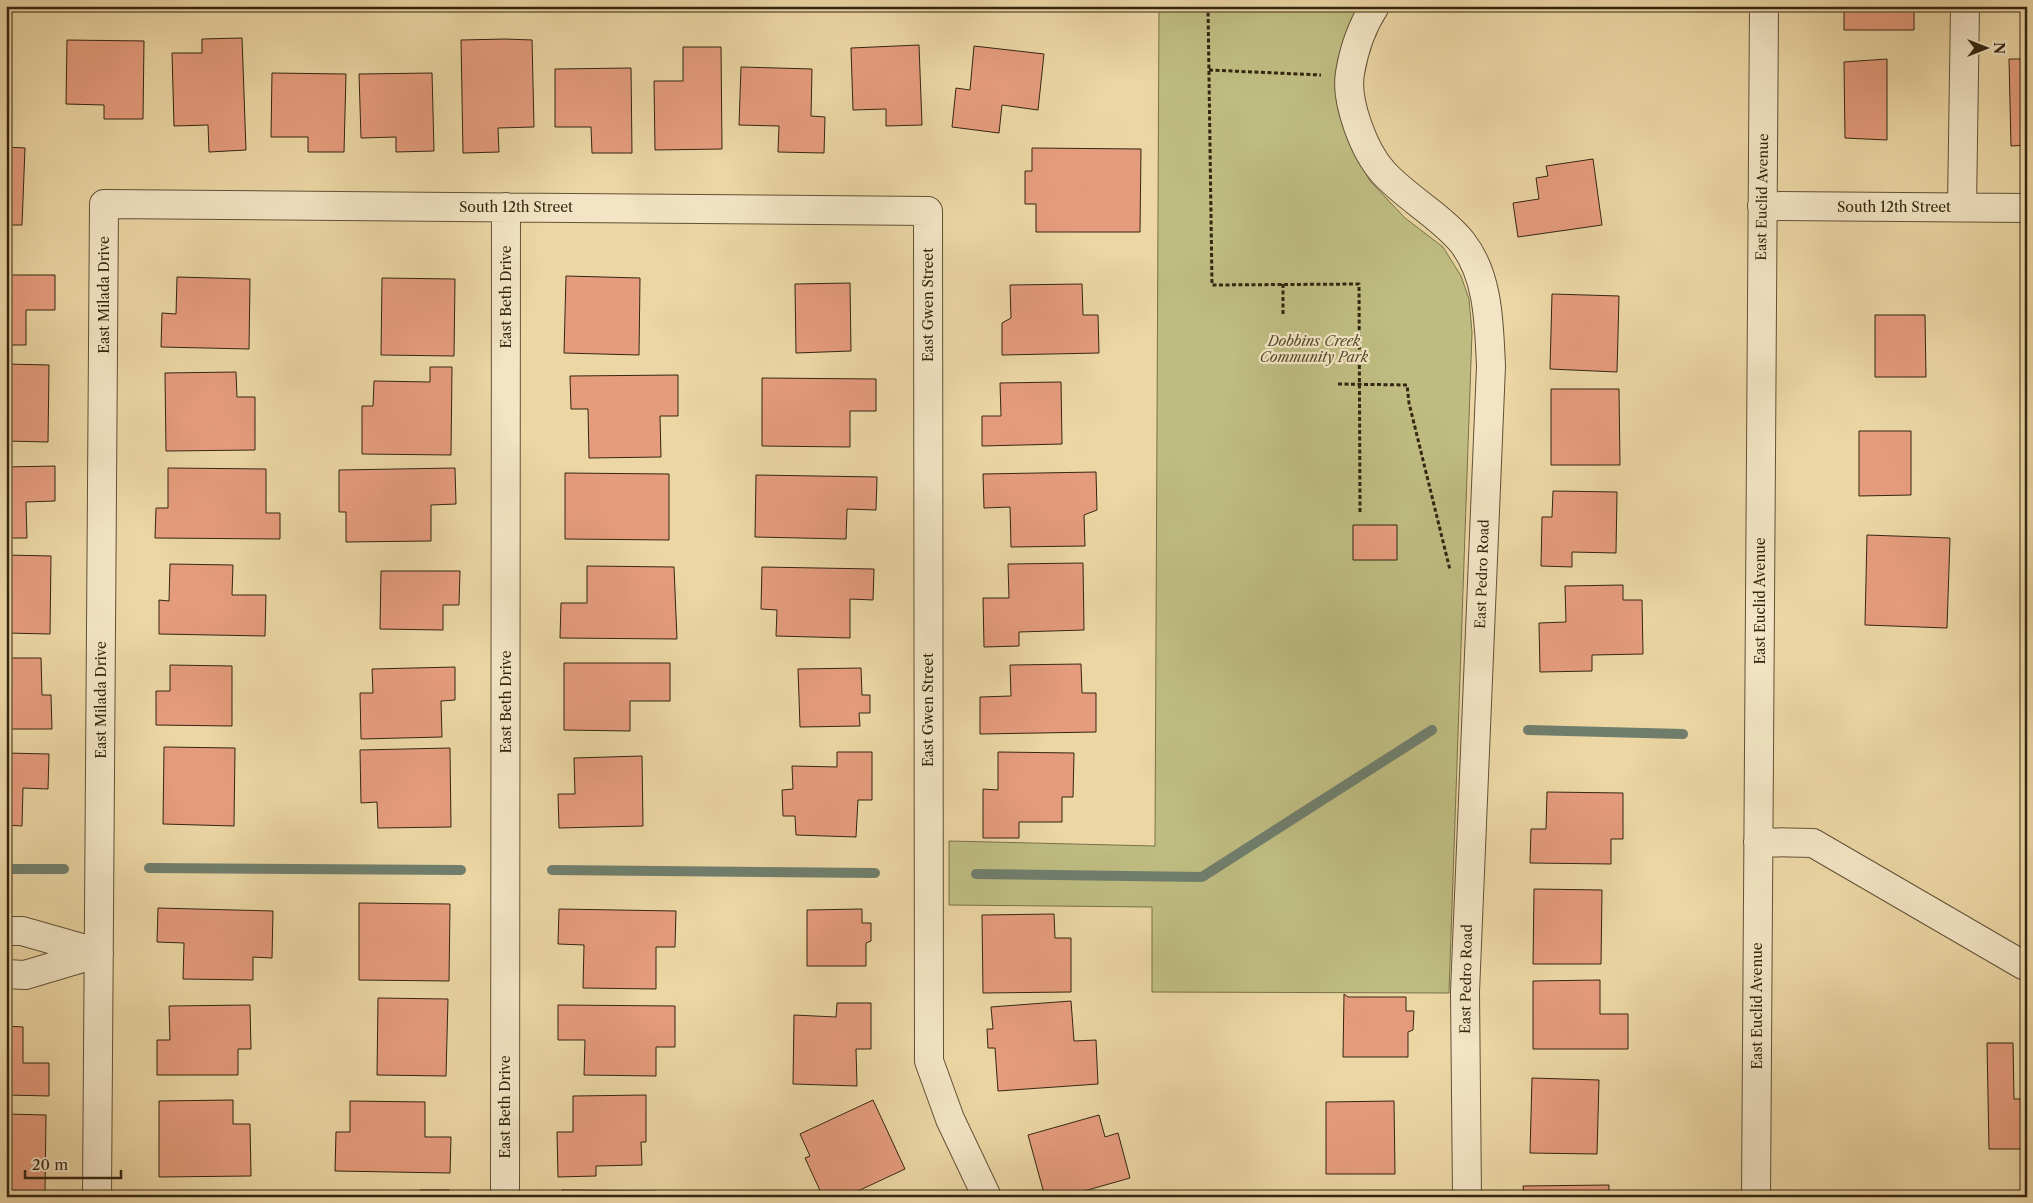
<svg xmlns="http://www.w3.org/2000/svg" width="2033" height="1203" font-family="'Libre Caslon Text',serif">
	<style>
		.green { fill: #bebc81; stroke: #7a7149 }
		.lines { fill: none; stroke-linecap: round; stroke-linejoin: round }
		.stream { stroke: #707e6c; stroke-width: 10 }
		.building { fill: #e59c7d; stroke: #352611 }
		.minor-casing { stroke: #625236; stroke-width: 30 }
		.path { stroke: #352611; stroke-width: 3; stroke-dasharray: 4 2.5; stroke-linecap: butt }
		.minor { stroke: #f2e4c4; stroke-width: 28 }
		.labels { text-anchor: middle; stroke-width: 4.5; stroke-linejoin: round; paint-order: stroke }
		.street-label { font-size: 14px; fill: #352611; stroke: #f2e4c4 }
		.park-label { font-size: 14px; font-style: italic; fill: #574c2d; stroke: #f2e4c4 }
	</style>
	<rect width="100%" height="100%" fill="#ebd6a4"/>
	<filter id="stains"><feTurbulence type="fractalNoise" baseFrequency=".004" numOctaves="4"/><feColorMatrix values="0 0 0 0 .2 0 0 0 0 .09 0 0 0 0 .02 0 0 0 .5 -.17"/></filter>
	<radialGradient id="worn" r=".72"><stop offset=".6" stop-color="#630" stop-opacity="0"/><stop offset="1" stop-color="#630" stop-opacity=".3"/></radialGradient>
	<path class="green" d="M1159,6H1359L1342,49L1339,100L1348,141L1370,181L1405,218L1443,247L1461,276L1469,299L1472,332L1449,993L1152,992V907L949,905V841L1155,846Z"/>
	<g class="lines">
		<path class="stream" d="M1528,730L1683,734
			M149,868L461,870
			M6,869H64
			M552,870L875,873
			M976,874L1202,877L1432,730"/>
	</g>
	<path class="building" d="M1844,6H1914V30H1844Z
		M2013,6H2027V12L2013,11Z
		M242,38L246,150L209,152L208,125L174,126L172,53H202V39Z
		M505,39L532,40L534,127L498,128L499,152L463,153L461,40Z
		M67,40L144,41L143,119H104V105L66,104Z
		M919,45L922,125L886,126V109L853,110L851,48Z
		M974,46L1044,54L1038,110L1002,105L999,133L952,127L956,88L970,90Z
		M683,47H721L722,149L655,150L654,81H683Z
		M1887,59V140L1845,138L1844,62Z
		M2009,59H2027V145L2011,146Z
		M741,67L812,69L811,116L825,117L824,153L778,152L779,126L739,125Z
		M631,68L632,153H592L591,127H555V69Z
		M272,73L346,74L344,152H308V137H271Z
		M432,73L434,151L396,152V137L361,138L359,74Z
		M6,147L25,148L22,225H6Z
		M1032,148L1141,149L1140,232H1036V204H1025V171H1032Z
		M1593,159L1602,225L1518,237L1513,203L1539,199L1536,178L1548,176L1546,166Z
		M6,275H55V310H26V345H6Z
		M566,276L640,278L639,355L564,353Z
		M177,277L250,279L249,349L161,347L162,313L176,314Z
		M382,278L455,279L454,356L381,355Z
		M850,283L851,351L796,353L795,284Z
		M1082,284L1083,315H1098L1099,353L1002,355V323L1011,318L1010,285Z
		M1552,294L1619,296L1617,372L1550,369Z
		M1875,315H1925L1926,377H1875Z
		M6,364L49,365L48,442L6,441Z
		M430,367H452L451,455L362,454V406H373L374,381L430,382Z
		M236,372L237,397H255V450L166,451L165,373Z
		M678,375V416H660L661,457L589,458L588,409H571L570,376Z
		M762,378L876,379V411H850V447L762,446Z
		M1061,382L1062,444L982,446V416H1001L1000,383Z
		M1551,389H1619L1620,465H1551Z
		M1859,431H1911V495L1859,496Z
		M55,466V501L26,502L27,538H6V467Z
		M168,468L266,469V513H280V539L155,538L156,508H168Z
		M455,468L456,504L431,505V541L346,542V512H339V470Z
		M1096,472L1097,510L1084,515L1085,546L1011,547L1010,507L984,508L983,474Z
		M565,473L669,474V540L565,539Z
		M756,475L877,477L876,510L847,509L846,539L755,537Z
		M1553,491L1617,492L1616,553L1572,552V567L1541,566L1542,517H1552Z
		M1353,525H1397V560H1353Z
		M1867,535L1950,538L1947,628L1865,625Z
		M6,555L51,556L50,634L6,633Z
		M1083,563L1084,630L1019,632V646L984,647L983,598H1009L1008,564Z
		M170,564L233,565L232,595H266L265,636L159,634V600L169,601Z
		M587,566L674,567L677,639L560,638L561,603H587Z
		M762,567L874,569L873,600L850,599V638L776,636L777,610L761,609Z
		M381,571H460L459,605H443V630L380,629Z
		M1623,585V600H1642L1643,654L1592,655V671L1540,672L1539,623L1566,622L1565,586Z
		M6,658H41L42,695H51L52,729H6Z
		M564,663H670V701H630V731L564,730Z
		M1081,664L1082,693H1096V732L980,734V697L1011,696L1010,665Z
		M170,665L232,666V726L156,725V691H170Z
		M455,667V700L441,701L442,737L361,739L360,693H373L372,669Z
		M861,668L862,695H870V713H859L860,726L800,727L798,669Z
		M164,747L235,748L234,826L163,824Z
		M450,748L451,827L378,828L377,802L361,803L360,750Z
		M837,752H872V800H858L856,837L796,835L795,816H783L782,790L793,789L792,766L837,767Z
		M998,752L1074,753L1073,797H1062V822H1019V838H983V789L998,790Z
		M6,753L49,754L48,789L23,788L22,826L6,825Z
		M642,756L643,826L559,828L558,794H575L574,758Z
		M1547,792L1623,793V839H1611V864L1530,863L1531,829H1546Z
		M1534,889L1602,890L1601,964H1533Z
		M359,903L450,904L449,981L359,980Z
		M158,908L273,911L272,958L253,957V980L183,979L184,943L157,942Z
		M559,909L676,911L675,947H656V989L583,988L584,945L558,944Z
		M862,909V923H871V941L866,943V966H807V910Z
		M1054,914L1055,938H1071V992L983,993L982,915Z
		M1600,980V1014H1628V1049H1533V981Z
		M1344,994L1348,997H1406V1011H1414L1413,1030L1408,1032V1057H1343Z
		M378,998L448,999L446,1076L377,1075Z
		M1071,1001L1074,1041L1096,1040L1098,1084L998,1091L995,1048H988L987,1029H993L991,1007Z
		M837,1003H871V1049H856L857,1086L793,1084L794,1015L836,1017Z
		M250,1005L251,1049H238V1075H157V1040H170L169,1006Z
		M558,1005L675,1006V1047H656V1076L584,1075L585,1040H558Z
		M6,1026L23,1027V1063H49V1096L6,1095Z
		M1987,1043H2013L2014,1099H2027V1149H1989Z
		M1532,1078L1599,1080L1597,1154L1530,1153Z
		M646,1095V1142H641L642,1165L596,1166V1176L558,1177L557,1132H573V1096Z
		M233,1100V1124H250L251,1176L159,1177V1101Z
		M873,1100L905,1169L845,1197H823L805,1158L810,1156L800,1134Z
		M350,1101L425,1102V1137H451L450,1173L335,1171L336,1132H350Z
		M1394,1101L1395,1174H1326V1102Z
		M6,1114L46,1115L45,1192L6,1191Z
		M1099,1115L1105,1137L1118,1133L1130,1178L1063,1197H1045L1028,1135Z
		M1609,1185V1197H1524L1523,1186Z
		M420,1190H449V1197H420Z
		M562,1190L657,1191V1197H562Z"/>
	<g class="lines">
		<g class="minor-casing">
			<path id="minor" d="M1375,6C1362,26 1354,49 1350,73C1345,101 1364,151 1383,172C1404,196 1442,217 1462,242C1489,276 1489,325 1491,366L1465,992L1467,1197
				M1762,206L2027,208
				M1962,207L1965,6
				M1758,842L1813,843L2023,965
				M6,931H22L99,953
				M6,974L25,975L99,953
				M97,1197L104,204L928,211L929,1061L950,1119L987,1197
				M505,1197L506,207
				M1756,1197L1764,6"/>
		</g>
		<path class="path" d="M1208,6L1212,285L1359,284L1360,513
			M1209,70L1321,75
			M1283,284V315
			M1338,384L1407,385L1409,403L1450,570"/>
		<use href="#minor" class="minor"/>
	</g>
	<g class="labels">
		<g class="street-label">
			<text transform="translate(1762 197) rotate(-89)" y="5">East Euclid Avenue</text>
			<text x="516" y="212">South 12th Street</text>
			<text x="1894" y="212">South 12th Street</text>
			<text transform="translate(104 295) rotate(-90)" y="5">East Milada Drive</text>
			<text transform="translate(506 297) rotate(-90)" y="5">East Beth Drive</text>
			<text transform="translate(928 305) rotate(-90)" y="5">East Gwen Street</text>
			<text transform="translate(1482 574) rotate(-88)" y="5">East Pedro Road</text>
			<text transform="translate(1760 601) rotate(-90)" y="5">East Euclid Avenue</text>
			<text transform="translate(101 700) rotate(-90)" y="5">East Milada Drive</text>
			<text transform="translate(506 702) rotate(-90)" y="5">East Beth Drive</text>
			<text transform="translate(928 710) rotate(-90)" y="5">East Gwen Street</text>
			<text transform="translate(1466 979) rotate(-89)" y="5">East Pedro Road</text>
			<text transform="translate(1757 1006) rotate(-90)" y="5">East Euclid Avenue</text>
			<text transform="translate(505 1107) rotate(-90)" y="5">East Beth Drive</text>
		</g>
		<g class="park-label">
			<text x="1314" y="346">Dobbins Creek<tspan x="1314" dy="16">Community Park</tspan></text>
		</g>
	</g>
	<rect width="2033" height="1203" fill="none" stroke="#ebd6a4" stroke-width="25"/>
	<rect x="8" y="8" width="2018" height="1188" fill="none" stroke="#352611" stroke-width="2.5"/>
	<rect x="12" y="12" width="2008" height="1178" fill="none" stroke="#352611"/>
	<g transform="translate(1986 48) rotate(90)" stroke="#f2e4c4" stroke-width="4" paint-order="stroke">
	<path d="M0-4L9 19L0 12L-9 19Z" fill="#352611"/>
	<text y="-8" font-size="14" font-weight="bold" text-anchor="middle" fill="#352611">N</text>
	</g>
	<path d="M25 1170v8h96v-8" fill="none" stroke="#352611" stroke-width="2.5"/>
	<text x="32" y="1170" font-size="15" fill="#352611" stroke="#f2e4c4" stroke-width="4" paint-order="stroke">20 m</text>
	<rect width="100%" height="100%" filter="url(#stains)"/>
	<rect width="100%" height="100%" fill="url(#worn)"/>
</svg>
